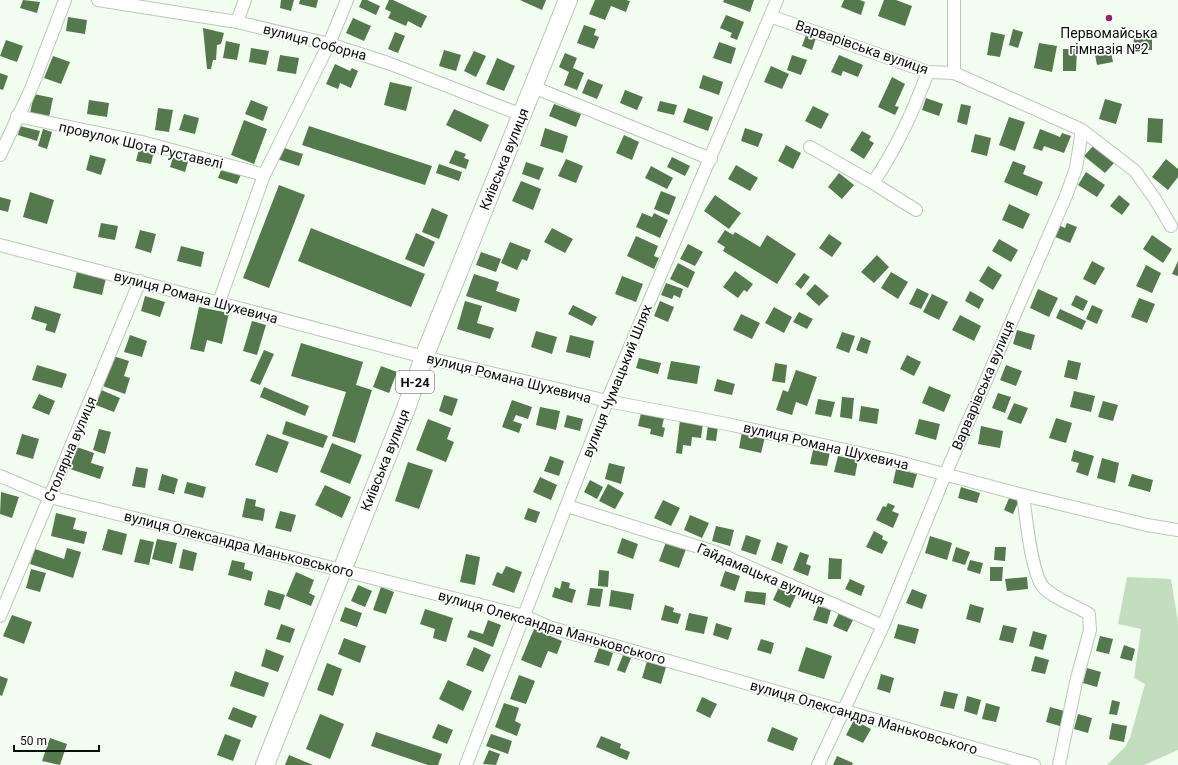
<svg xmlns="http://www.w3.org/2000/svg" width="1178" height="765" font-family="Roboto,sans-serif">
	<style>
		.green { fill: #c3debe }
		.building { fill: #54794d }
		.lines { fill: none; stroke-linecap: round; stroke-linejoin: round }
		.street-casing { stroke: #bbc7b8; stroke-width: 14 }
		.primary-casing { stroke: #bbc7b8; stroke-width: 20 }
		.street { stroke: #fff; stroke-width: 12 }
		.primary { stroke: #fff; stroke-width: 18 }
		.poi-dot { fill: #a11c6b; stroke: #fff; stroke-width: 1.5 }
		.labels { text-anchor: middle; stroke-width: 3.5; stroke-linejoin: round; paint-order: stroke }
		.shield { fill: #fff; stroke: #545754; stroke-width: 1 }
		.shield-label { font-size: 13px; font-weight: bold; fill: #0a0f0a }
		.poi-label { font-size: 14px; fill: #0a0f0a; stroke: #fff }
		.street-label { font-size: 14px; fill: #0a0f0a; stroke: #fff }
	</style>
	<rect width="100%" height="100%" fill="#f2feef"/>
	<path class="green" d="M1127,577L1171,579L1178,622V750L1144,765H1107L1125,747L1130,738L1145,684L1134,678L1141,629L1118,624Z"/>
	<path class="building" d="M23,0L40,2L37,13L20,8Z
		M281,0H294L291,11L280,8Z
		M300,0H318L316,8L299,4Z
		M362,0H367L380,6L376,15L359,7Z
		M389,0H393L427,16L421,28L408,21L406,26L388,18L391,12L385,9Z
		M520,0H546L542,10Z
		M595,0H626L630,1L626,12L611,6L605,20L589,14Z
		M724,0H754L750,12L723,2Z
		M844,0H860L865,2L861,15L841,7Z
		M884,0H896L912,6L905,26L878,16Z
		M726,15L744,22L737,40L730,37L732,33L720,28Z
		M68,17L87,20L85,34L66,31Z
		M353,18L371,26L364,41L346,33Z
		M584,25L596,29L594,35L599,37L594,49L577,43Z
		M203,28L224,33L221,44L217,45L216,60H213L211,69H207Z
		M1013,29L1023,32L1018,48L1009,45Z
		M395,32L405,36L398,53L388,49Z
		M991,32L1005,35L1000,57L987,55Z
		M806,35L816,38L812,50L802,46Z
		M1134,36L1152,37V50H1133Z
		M6,40L23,46L17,62L0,56Z
		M226,41L240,44L237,60L223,58Z
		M719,42L736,48L731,64L713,58Z
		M1039,43L1057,46L1052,72L1034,68Z
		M1110,46L1113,62L1097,65L1094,49Z
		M251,48L269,51L266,65L249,62Z
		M1063,49H1077L1076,71H1063Z
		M444,50L461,55L456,71L439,66Z
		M474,51L486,56L476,77L464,71Z
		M565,53L577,58L573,68L584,73L577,90L564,85L569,72L559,67Z
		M280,55L299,58L296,74L277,71Z
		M792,55L807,60L801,75L787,70Z
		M839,55L863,65L858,77L843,71L841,76L831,72Z
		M53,56L70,62L61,84L44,78Z
		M497,58L515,66L504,91L486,84Z
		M335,64L350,71L352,68L358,71L351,88L340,83L338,89L326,84Z
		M771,66L789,74L782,89L764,82Z
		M0,73L8,76L3,90L0,89Z
		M703,75L723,82L719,95L699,88Z
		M892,77L905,84L895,106L899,107L895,115L878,107Z
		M588,79L603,85L597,99L582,93Z
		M390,82L412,87L406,111L384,105Z
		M625,90L643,97L637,110L620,103Z
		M34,94L53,98L49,117L30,113Z
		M926,98L943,104L939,116L922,110Z
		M1105,99L1122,104L1116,124L1099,119Z
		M89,100L109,103L107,117L87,114Z
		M251,100L268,107L263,121L245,114Z
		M660,101L677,105L674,115L657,111Z
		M554,104L581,114L576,127L549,116Z
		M961,104L971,106L967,125L957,122Z
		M813,106L829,114L821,129L805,121Z
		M158,108L173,110L169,132L155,130Z
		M688,108L713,117L708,131L683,122Z
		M454,109L489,125L481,142L446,125Z
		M184,114L199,118L195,134L179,130Z
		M1009,117L1025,122L1015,151L999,145Z
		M1148,118L1163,119L1162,143L1147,142Z
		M244,120L267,129L254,164L231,155Z
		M20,126L40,131L37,141L18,135Z
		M309,126L432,166L425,185L302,145Z
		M545,128L568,136L563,153L540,146Z
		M745,128L763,134L758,147L741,141Z
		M43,129L52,132L47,149L38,146Z
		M1040,129L1060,137L1062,133L1071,136L1064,153L1044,146L1042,151L1033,148Z
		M862,131L871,136L869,140L874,143L864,159L850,150Z
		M975,134L991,138L987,156L971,152Z
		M624,135L639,142L632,160L616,153Z
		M786,145L801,153L793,169L778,161Z
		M1093,146L1114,163L1105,173L1084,156Z
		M281,147L303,154L299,166L277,159Z
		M139,149L154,151L151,164L136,161Z
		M455,150L466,154L464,158L469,160L466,169L449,163Z
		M174,154L189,158L185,172L170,167Z
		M90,155L106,159L101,175L86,170Z
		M672,157L690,166L685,176L667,167Z
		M566,159L583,166L576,183L558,176Z
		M1166,159L1178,169V177L1168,190L1152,177Z
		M1013,161L1026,166L1023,174L1043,182L1037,196L1004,182Z
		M526,162L544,168L539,180L522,174Z
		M439,164L462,172L459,181L436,173Z
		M223,165L242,172L237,184L218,178Z
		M736,165L758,178L750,191L728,179Z
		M651,166L673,178L667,189L645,178Z
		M1086,172L1105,185L1097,197L1078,185Z
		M839,173L854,185L842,199L828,187Z
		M521,181L541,189L533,210L512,201Z
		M279,185L305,195L269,288L243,278Z
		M661,191L676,197L669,215L654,209Z
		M30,192L54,200L47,224L23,217Z
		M715,195L741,213L729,229L704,211Z
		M1119,195L1130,204L1122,215L1110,206Z
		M0,197L11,200L8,212L0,210Z
		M1009,204L1030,214L1023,229L1002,220Z
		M432,208L448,215L439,239L422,232Z
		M642,213L652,217L654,213L668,220L660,238L636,227Z
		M101,223L118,226L115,240L98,237Z
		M1067,223L1077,227L1070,243L1053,236L1058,225L1065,228Z
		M311,228L425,274L411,307L298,261Z
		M552,228L573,239L565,253L544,242Z
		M140,230L156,234L151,253L135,248Z
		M725,230L733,235L735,232L760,247L767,235L796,254L777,284L723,251L725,247L717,242Z
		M416,233L435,242L424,267L405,259Z
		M829,234L842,243L832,257L819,248Z
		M1152,235L1172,249L1163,263L1143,249Z
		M636,236L658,246L654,256L659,258L654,269L627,256Z
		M999,239L1018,250L1011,262L992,251Z
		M510,242L531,250L527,261L522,259L517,270L501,263Z
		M688,244L703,252L695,266L680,259Z
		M181,246L204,252L201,267L177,261Z
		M481,252L501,259L496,272L476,265Z
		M877,255L889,267L874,283L861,272Z
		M1092,261L1105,268L1095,285L1083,279Z
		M1178,261V276L1172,274Z
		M678,263L695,272L688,288L670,279Z
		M1146,265L1161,273L1152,293L1136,286Z
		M988,266L1002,275L993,290L979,281Z
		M77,271L106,278L102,295L73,288Z
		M735,271L753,284L747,292L744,290L738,298L723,287Z
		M891,272L908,282L898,299L881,288Z
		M804,273L810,277L801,289L795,284Z
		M474,274L499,282L496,291L520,299L516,312L466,296Z
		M622,276L643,284L636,302L615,294Z
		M666,283L683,289L680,298L674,295L672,299L661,295Z
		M815,284L829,296L819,306L806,294Z
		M917,288L929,294L921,309L909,304Z
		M1038,289L1058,298L1049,317L1030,308Z
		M970,291L984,299L979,309L965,301Z
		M932,294L948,302L939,320L923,312Z
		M1076,295L1088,301L1083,311L1071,305Z
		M145,296L165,302L160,317L141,311Z
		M1139,298L1155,304L1147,323L1131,317Z
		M465,301L482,306L477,323L494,328L490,339L457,329Z
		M660,301L674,307L668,322L654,316Z
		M573,305L597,317L592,326L568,314Z
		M1092,305L1103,310L1097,324L1086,319Z
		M35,306L61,314L55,333L45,330L47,324L31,319Z
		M199,307L229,313L222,344L207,340L204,352L190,349Z
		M774,307L792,317L784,333L765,323Z
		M1060,309L1086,321L1082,330L1056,318Z
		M799,312L813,319L807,329L793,322Z
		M741,314L760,323L752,339L733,330Z
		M960,315L981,326L974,341L952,330Z
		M252,321L266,325L257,355L243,351Z
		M1017,330L1035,335L1031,350L1013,344Z
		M536,331L557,337L552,354L531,347Z
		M842,332L855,336L849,353L836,348Z
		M130,335L147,341L142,357L124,352Z
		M570,335L594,341L590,358L566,352Z
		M861,337L871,341L867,354L856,350Z
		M301,343L363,362L356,385L372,390L355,443L332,436L346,392L291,376Z
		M264,350L274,354L260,385L250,381Z
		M110,355L129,361L124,376L130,378L125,394L100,385Z
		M907,355L921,362L914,376L900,369Z
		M639,358L661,363L658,374L636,368Z
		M1068,360L1081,363L1077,380L1064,377Z
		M671,361L700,366L697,384L667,379Z
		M775,363L787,365L785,383L772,381Z
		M37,365L67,374L62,388L32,380Z
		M1006,365L1022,371L1016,386L1000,380Z
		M381,366L397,372L389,393L373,387Z
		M796,370L817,377L807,406L796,402L792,415L776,410L783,390L788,392Z
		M717,379L735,384L732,395L714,391Z
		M929,386L951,395L944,412L922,403Z
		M264,387L309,406L305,416L260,397Z
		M99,389L120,398L114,412L93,404Z
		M1074,391L1095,396L1091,412L1070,407Z
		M998,393L1011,397L1005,413L992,408Z
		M39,394L55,401L49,415L32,408Z
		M444,395L458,399L452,416L439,411Z
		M842,397L854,398L852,419L840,417Z
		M818,399L835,402L831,417L815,414Z
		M512,400L532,407L528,419L516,415L513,421L522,424L519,433L502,427Z
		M1103,401L1118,405L1113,421L1098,417Z
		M1014,403L1028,408L1021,424L1007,419Z
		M861,406L879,409L877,424L859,421Z
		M540,407L560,411L556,430L536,425Z
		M641,413L664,418L662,427L665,428L663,437L650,434L651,429L638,426Z
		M567,415L583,419L580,431L564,427Z
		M1056,418L1072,423L1066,443L1049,438Z
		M428,419L451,428L447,439L454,442L446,462L416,450Z
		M919,419L940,424L936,440L915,434Z
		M680,420L703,422L701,438L692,437L691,446L683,445L682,454L676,453Z
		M286,421L328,436L323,448L282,434Z
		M708,425L718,426L716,441L706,440Z
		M981,426L1003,431L1000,448L978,444Z
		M99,429L111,432L105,454L93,450Z
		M742,432L765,437L761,453L739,448Z
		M22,434L39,439L33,459L16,454Z
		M267,434L289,442L277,473L255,465Z
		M332,443L362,455L350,484L320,472Z
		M74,446L94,453L91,463L104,467L100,479L67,468Z
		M813,450L830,452L827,466L810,464Z
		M1074,450L1094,456L1088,476L1076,472L1079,463L1071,461Z
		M550,456L564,461L559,476L544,471Z
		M838,456L858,460L855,476L834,472Z
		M1102,458L1119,463L1115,483L1097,478Z
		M408,462L433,470L419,509L395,501Z
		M609,463L625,467L621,484L605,479Z
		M136,467L148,469L145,488L132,486Z
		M896,469L917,474L913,488L893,483Z
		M162,474L178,479L174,494L158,490Z
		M1132,474L1153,480L1150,492L1128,486Z
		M540,477L557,485L551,500L533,492Z
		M590,480L603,487L597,499L584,492Z
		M187,482L206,487L203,498L184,493Z
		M608,484L624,493L615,509L599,501Z
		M325,485L351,497L342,518L315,505Z
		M961,487L980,493L977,503L958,498Z
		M1,492L19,497L12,518L0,514Z
		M1010,496L1019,500L1013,514L1004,510Z
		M246,498L256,500L255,506L265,509L263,521L242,517Z
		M663,500L680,508L671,526L654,518Z
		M888,503L895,506L892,511L899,514L893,528L876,520L883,506L886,507Z
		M528,508L540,512L536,523L524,519Z
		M280,511L296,515L291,532L275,528Z
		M56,513L76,518L73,529L87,532L84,544L51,536Z
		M690,515L709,523L702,538L684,530Z
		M716,526L734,530L730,546L712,541Z
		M108,529L127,534L122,555L102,550Z
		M874,531L883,536L882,539L888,542L882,554L866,547Z
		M746,535L761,540L756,555L741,550Z
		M930,536L952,543L947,560L925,553Z
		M622,538L638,544L633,559L617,553Z
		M140,539L154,542L149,565L134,562Z
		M157,539L177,543L172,564L152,559Z
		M666,542L686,549L679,568L659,561Z
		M777,542L788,546L782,564L771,560Z
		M956,547L970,552L965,565L952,561Z
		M995,547H1006L1005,561L994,560Z
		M67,548L81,552L73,578L30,564L35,549L64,559Z
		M183,549L197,553L193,571L179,568Z
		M800,552L809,555L806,564L811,566L808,576L793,570Z
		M466,554L480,557L475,585L460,582Z
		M829,558L842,559L841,579H828Z
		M232,560L245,563L244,569L253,572L251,581L228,575Z
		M970,560L983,563L980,574L967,570Z
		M506,566L522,572L514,593L492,585L497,572L502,574Z
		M990,567H1003L1002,581H990Z
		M31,569L46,573L40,592L26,588Z
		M599,570L609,571L608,587L598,586Z
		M725,571L740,576L735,591L720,586Z
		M296,572L314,580L309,593L315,596L311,606L286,596Z
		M1027,577L1028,589L1007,591L1005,579Z
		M850,579L865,586L861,596L845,589Z
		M562,581L570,583L569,588L576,590L572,603L552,597L555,587L560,589Z
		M358,585L372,591L365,607L351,601Z
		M381,587L394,592L386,614L373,610Z
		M779,587L796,595L790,608L773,600Z
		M590,588L603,589L600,607L587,605Z
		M912,589L927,595L922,609L906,603Z
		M268,590L285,595L280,610L264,605Z
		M611,590L634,594L631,610L609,606Z
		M746,591L766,593L765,605L744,602Z
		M970,604L984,608L980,623L966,619Z
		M665,605L674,608L673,612L681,614L678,624L661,620Z
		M818,606L831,610L827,624L813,620Z
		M345,607L362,613L357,627L340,621Z
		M425,609L453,618L446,642L433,638L435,629L420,624Z
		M689,613L708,617L704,634L685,630Z
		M839,613L853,620L847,632L833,626Z
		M12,615L32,622L24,644L3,636Z
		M488,620L501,625L493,647L467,637L470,630L483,634Z
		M716,623L732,628L728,640L713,635Z
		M281,624L295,629L290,643L276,639Z
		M898,624L919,629L915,644L894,638Z
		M1003,625L1017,628L1013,643L999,640Z
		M534,629L562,641L557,654L548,651L541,668L521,660Z
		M1033,631L1047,635L1043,650L1029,646Z
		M1100,636L1113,639L1109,654L1096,651Z
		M344,638L366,646L360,663L338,654Z
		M761,639L774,643L771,654L757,650Z
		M1124,645L1135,649L1132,661L1120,658Z
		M474,647L491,655L483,672L466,665Z
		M806,647L832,656L824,679L798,671Z
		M599,648L613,653L609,666L594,662Z
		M266,649L284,656L278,672L261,666Z
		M623,655L631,658L625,673L617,670Z
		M1035,656L1049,660L1045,674L1031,671Z
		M647,661L666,667L661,684L642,678Z
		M327,663L342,669L333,696L317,690Z
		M1087,668L1101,672L1097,687L1083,683Z
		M235,671L269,683L264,697L230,686Z
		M881,674L894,678L890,693L877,689Z
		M519,675L535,681L526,704L510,699Z
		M0,676L8,679L2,696L0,695Z
		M448,680L472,691L463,711L439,699Z
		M944,691L958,694L954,709L940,706Z
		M967,696L981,700L977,715L964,711Z
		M702,697L717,704L710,718L696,711Z
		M1112,700L1120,702L1117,715L1109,714Z
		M504,703L519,708L515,721L521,724L517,736L495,727Z
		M986,703L1000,707L996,722L982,719Z
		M233,707L257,716L252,728L228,719Z
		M1050,707L1064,711L1060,726L1046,722Z
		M320,714L344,724L330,759L306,749Z
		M1078,714L1092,718L1088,733L1074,729Z
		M854,720L871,729L863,743L846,735Z
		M1112,723L1127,726L1124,742L1109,739Z
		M438,724L453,730L447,744L432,738Z
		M772,727L798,738L793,751L767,741Z
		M376,732L442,754L438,765H428L371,746Z
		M225,734L241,740L233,761L217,755Z
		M491,734L512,741L508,754L486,746Z
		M601,736L621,744L620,748L630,752L627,760L596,747Z
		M50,738L67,744L60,765L42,761Z
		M489,750L500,754L496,765L483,764Z
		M289,755L313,765H285Z
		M837,756L853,763L852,765H833Z"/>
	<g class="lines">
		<g class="street-casing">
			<path id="street" d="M98,0L237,22L329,44L388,63L522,115
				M954,0V73
				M770,16L928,72L954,73L1082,130L1135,171L1155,199L1171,226
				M237,22L245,0
				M533,87L711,159
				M17,116L142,142L264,175
				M810,147L873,183L916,210
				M0,155L31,89L65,0
				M873,183C898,145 912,114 928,72
				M0,245L424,357L607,401L732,425L891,460L1023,495L1147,525L1178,530
				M219,302L264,175L329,44L347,0
				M0,476L50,497L524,616L549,627L1034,765
				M1023,495C1026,516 1031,574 1044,588C1056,600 1075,605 1089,614L1090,630L1076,682L1059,765
				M567,506L715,552L883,626
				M0,616L140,281
				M466,765L607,401L777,0
				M818,765L883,626L945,475L1066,196L1076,168L1082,130"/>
		</g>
		<g class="primary-casing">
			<path id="primary" d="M265,765L405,411L424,357L568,0"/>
		</g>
		<use href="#street" class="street"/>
		<use href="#primary" class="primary"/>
	</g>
	<circle class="poi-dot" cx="1109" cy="18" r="4"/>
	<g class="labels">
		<rect class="shield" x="396" y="371" width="38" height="22" rx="3"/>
		<g class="shield-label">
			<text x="415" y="387">Н-24</text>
		</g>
		<g class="poi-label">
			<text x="1109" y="38">Первомайська<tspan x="1109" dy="16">гімназія №2</tspan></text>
		</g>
		<g class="street-label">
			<text transform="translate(315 42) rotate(15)" y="5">вулиця Соборна</text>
			<text transform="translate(862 47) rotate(19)" y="5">Варварівська вулиця</text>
			<text transform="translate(141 145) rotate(13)" y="5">провулок Шота Руставелі</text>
			<text transform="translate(504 159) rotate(-68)" y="5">Київська вулиця</text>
			<text transform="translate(196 297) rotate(15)" y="5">вулиця Романа Шухевича</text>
			<text transform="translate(509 378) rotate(14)" y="5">вулиця Романа Шухевича</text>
			<text transform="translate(617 381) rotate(-68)" y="5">вулиця Чумацький Шлях</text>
			<text transform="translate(983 385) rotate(-67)" y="5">Варварівська вулиця</text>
			<text transform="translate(826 446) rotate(13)" y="5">вулиця Романа Шухевича</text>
			<text transform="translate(70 449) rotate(-67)" y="5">Столярна вулиця</text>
			<text transform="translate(385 460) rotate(-68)" y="5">Київська вулиця</text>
			<text transform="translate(239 544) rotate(14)" y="5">вулиця Олександра Маньковського</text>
			<text transform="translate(761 574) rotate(23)" y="5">Гайдамацька вулиця</text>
			<text transform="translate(552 627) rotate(16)" y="5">вулиця Олександра Маньковського</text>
			<text transform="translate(864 717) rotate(16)" y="5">вулиця Олександра Маньковського</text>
		</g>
	</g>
	<path d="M14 745v6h85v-6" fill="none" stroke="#0a0f0a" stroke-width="2"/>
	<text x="20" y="745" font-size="12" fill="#0a0f0a" stroke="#ffffff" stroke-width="3" paint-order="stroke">50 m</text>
</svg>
